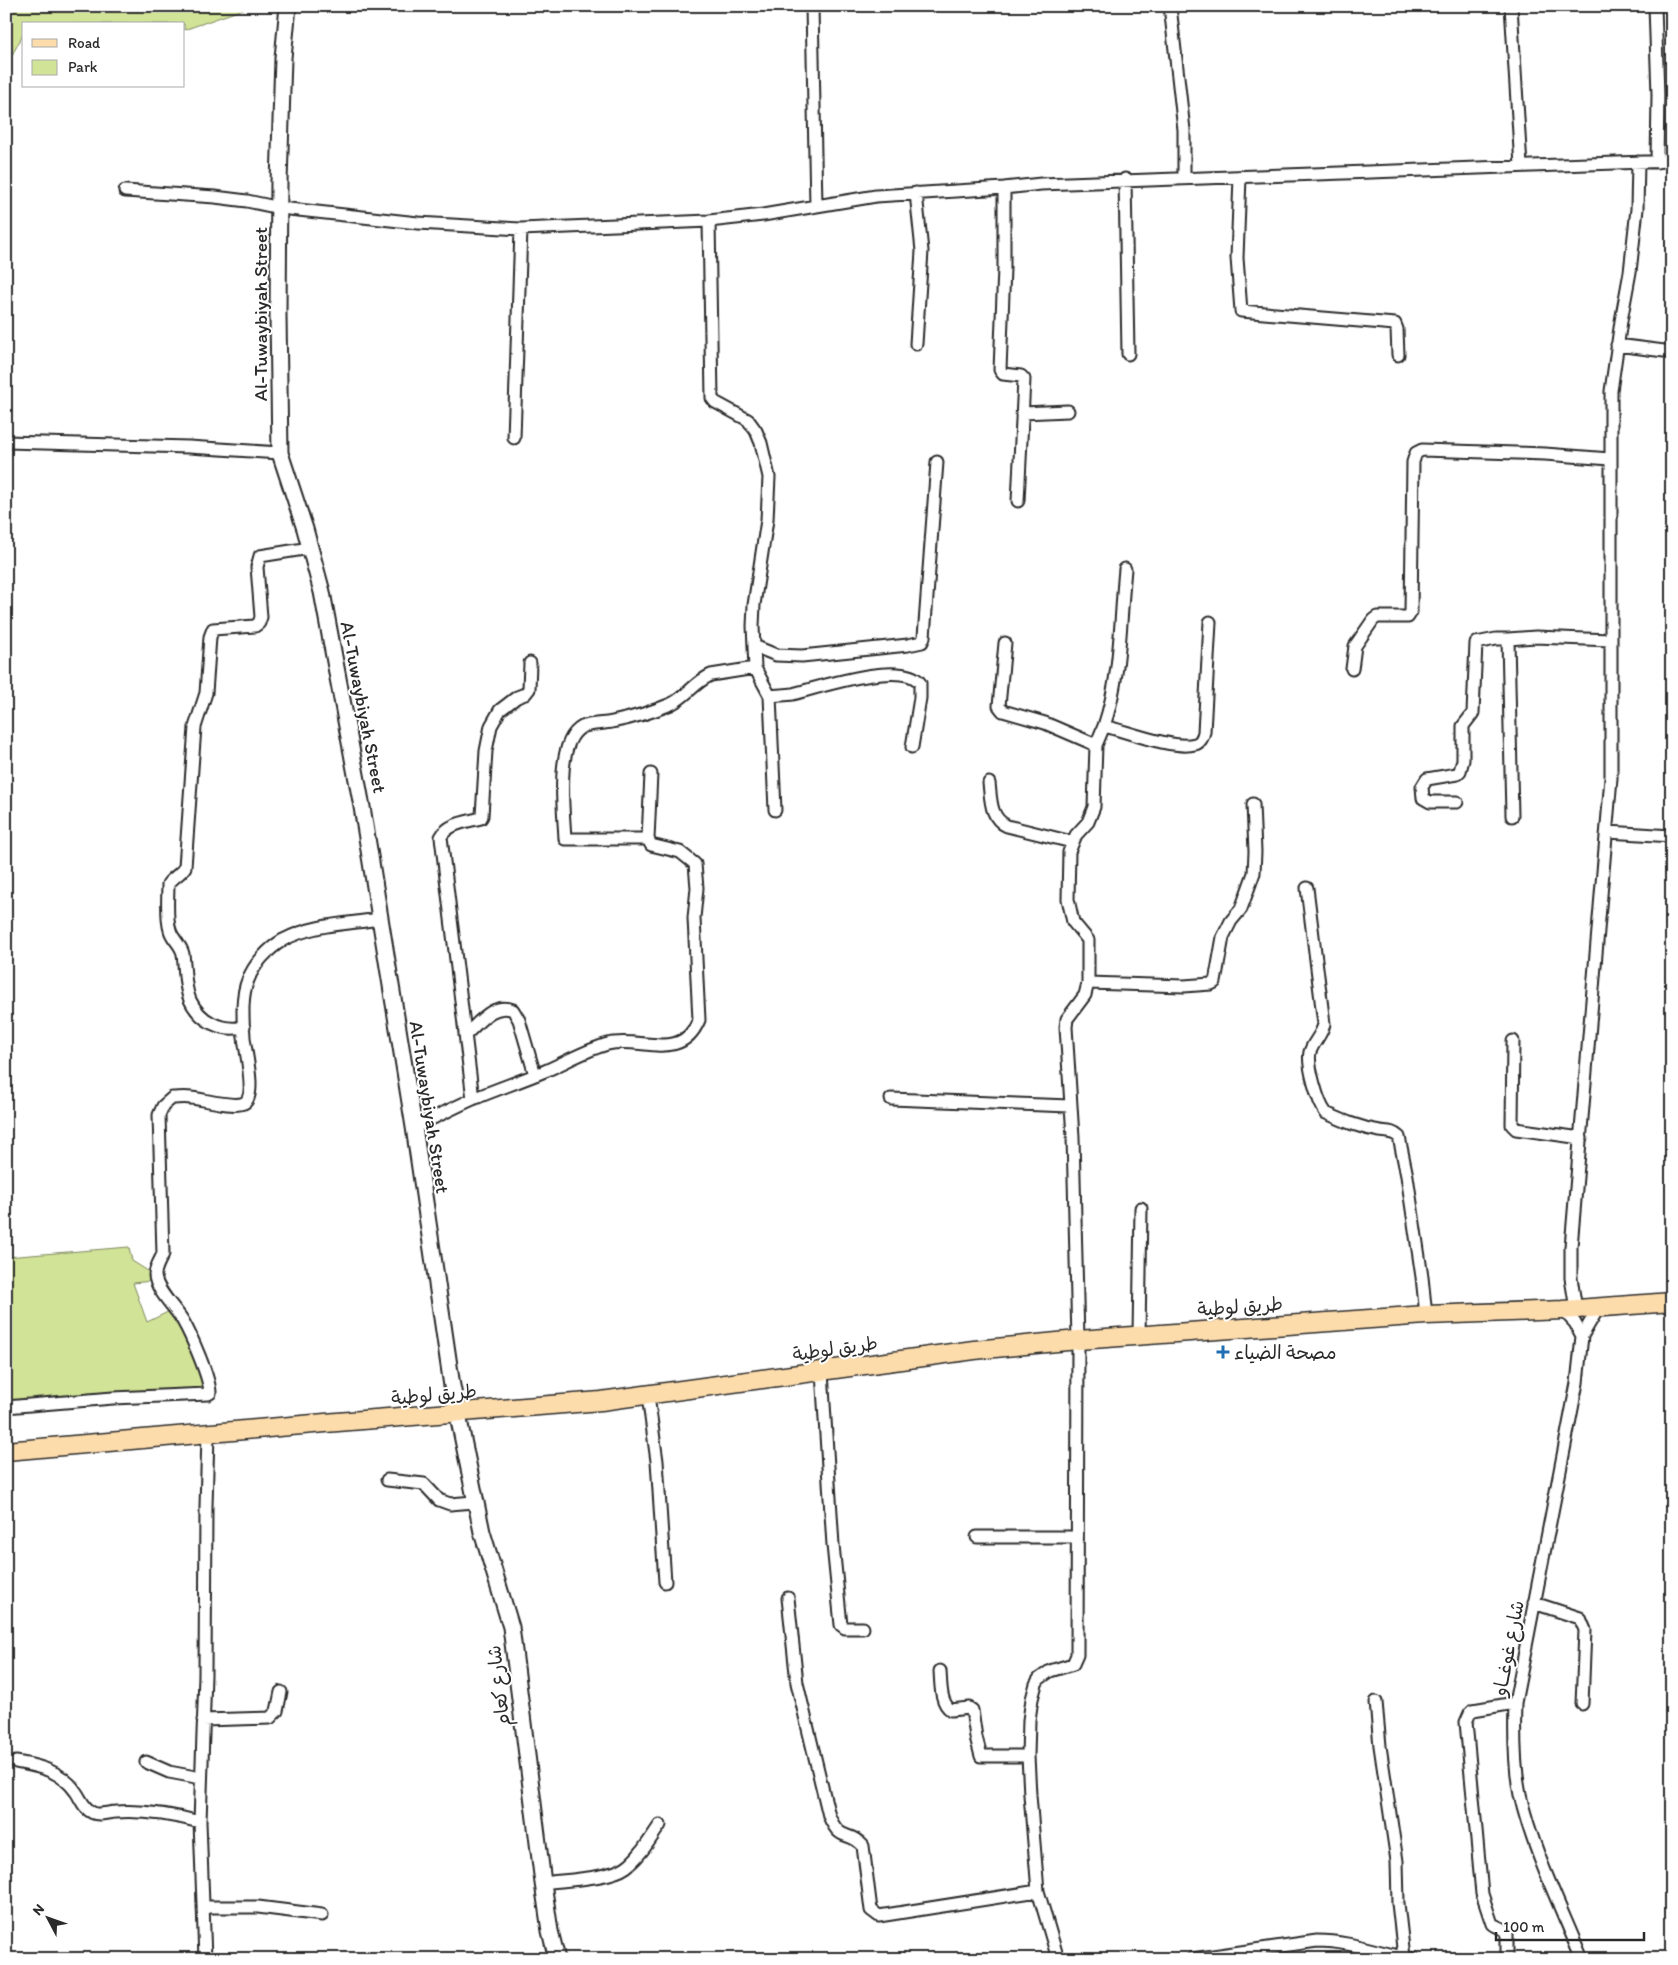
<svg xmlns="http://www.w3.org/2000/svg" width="1678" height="1965" font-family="Itim,'Playpen Sans Arabic',sans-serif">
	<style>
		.green { fill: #d1e397; stroke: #7e8761 }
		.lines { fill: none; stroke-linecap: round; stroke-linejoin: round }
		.street-casing { stroke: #2b2b2b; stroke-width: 15 }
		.secondary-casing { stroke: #2b2b2b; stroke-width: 19 }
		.primary-casing { stroke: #2b2b2b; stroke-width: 21 }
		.street { stroke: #fff; stroke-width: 11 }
		.secondary { stroke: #fff; stroke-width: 15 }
		.primary { stroke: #fddcac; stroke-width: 18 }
		.poi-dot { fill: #1f6fb2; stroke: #fff; stroke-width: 2 }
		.labels { text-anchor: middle; stroke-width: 4; stroke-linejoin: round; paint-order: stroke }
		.street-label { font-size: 19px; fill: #2b2b2b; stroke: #fff }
		.poi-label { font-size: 19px; fill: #2b2b2b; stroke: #fff; text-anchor: start }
	</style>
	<rect width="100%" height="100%" fill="#fff"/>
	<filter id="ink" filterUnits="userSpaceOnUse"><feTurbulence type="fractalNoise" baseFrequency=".02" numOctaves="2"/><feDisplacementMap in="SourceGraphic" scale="10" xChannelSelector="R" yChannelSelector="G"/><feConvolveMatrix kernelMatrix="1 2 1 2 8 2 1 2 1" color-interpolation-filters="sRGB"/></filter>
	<g filter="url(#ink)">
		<path class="green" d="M6,6H252L184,30V24H24V33L6,66Z
			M129,1247L132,1261L148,1271L152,1281L133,1283L147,1322L172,1310L188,1340L207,1392L84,1395L6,1401V1257Z"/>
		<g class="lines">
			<g class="street-casing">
				<path id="street" d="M812,6L816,206
					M1170,6L1184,130V178
					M1511,6L1521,166
					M1655,6L1658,95L1657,162
					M1240,177L1237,258L1241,311L1395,324L1397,329L1398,355
					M1125,179L1128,354
					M1004,188V268L1000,370L1003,374L1021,376L1024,379L1018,501
					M125,191L215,197L247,201L280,208L418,223L521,229L709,221L763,215L876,196L1004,188L1041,184L1672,161
					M709,221L712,398L715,402L748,420L756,431L761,443L769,477L767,520L754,605L753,626L755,668L770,696L775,810
					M916,344L922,251L916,193
					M1617,345L1672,352
					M1023,413L1068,411
					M514,438L521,229
					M6,442L189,447L280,453
					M1005,643L999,706L1003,711L1045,723L1096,745L1094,807L1088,822L1076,835L1069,852L1068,899L1073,922L1088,940V983L1085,995L1067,1019L1066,1027L1073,1137L1078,1340L1077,1655L1073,1664L1050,1671L1039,1679L1036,1684L1032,1699L1029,1720L1028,1756L1030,1795L1038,1891L1058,1959
					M754,646L776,655L802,656L908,645L922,642L924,637L937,462
					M1352,669L1355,646L1373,620L1377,617H1408L1411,612L1413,462L1416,453L1422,450L1545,454L1610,459
					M770,696C777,695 785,695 793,694C817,688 903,659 920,683V698L912,747
					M1104,726C1121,676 1120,621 1125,569
					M1096,745L1104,726C1126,731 1173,750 1195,744C1200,743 1203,737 1204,732L1210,622
					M989,783C991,800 990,818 1007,826L1072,842
					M1457,802H1430L1423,798L1422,787L1427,779L1457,774L1460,771L1463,760V726L1473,713L1476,643L1496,639H1508
					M1512,816L1508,639L1536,637L1610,640
					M1608,832L1672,836
					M648,839H565C564,812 554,742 582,727C591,723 603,724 612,722C632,718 652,712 671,704C686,697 696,681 711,675L755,668
					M1307,888L1324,1024C1322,1035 1313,1042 1310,1052C1307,1065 1318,1103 1326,1113C1344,1121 1360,1128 1380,1131C1387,1132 1393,1131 1399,1137L1407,1176L1422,1277L1426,1315
					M1088,983L1184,986L1211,984L1215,982L1223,937L1231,921L1241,909L1254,873L1255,852L1253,804
					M244,1027C221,1032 200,1021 190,1000C184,986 185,968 183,954C181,944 172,939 170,930C166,919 168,896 168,884C173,877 181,874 185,867L195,727L206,693L210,637L213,629L255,626L259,623L261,617L257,567L260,556L310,548
					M465,1035C479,1023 493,1002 513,1010L519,1020L535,1075
					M1513,1041L1512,1125L1516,1129L1581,1138
					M473,1099L441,837C448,823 467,822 481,818L482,816L486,751L491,726L500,710L517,697L525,694L529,689L530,663
					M891,1099L1070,1106
					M414,1127C434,1118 453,1108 473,1099C497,1089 521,1081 545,1071C564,1063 588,1049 608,1044C641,1036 681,1063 699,1020L694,918L697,888L695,864L680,852L651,845L648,839L651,774
					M1576,1309L1571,1278V1247L1611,778V391L1621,321L1630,272L1637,209L1638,162
					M1563,1310L1575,1323L1582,1336
					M1139,1335L1141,1208
					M822,1372L833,1545L841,1625L845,1628H863
					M648,1396L657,1461L665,1582
					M6,1407L113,1398L208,1394L210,1393C210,1378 191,1335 183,1321C176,1309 155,1289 155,1275C155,1268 160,1260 163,1254L159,1115L163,1106L172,1098C178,1098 185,1097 191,1098C203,1099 233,1108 244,1103C257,1096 245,1050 244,1037C243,1019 241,996 248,980C254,964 268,949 283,940C313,924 347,924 380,919
					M387,1480L424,1484L439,1500L450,1504L474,1502
					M977,1537H1077
					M788,1598L797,1683L829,1816C841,1844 848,1829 863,1846L871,1910L879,1916L1038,1891
					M1534,1603L1580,1618L1585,1630L1582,1704
					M940,1671C941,1684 940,1703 951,1710L969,1708L972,1710L976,1737L981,1756H1028
					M1376,1702L1380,1746L1397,1861L1398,1903L1404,1957
					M203,1720L270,1718L277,1711L281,1692
					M16,1762C39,1766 62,1771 76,1792C81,1799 84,1809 93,1813C100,1816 108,1812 116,1812C144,1810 173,1815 200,1822
					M146,1762L169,1772L201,1778
					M543,1883C564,1880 609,1879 626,1867C640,1857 650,1839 660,1825
					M203,1907H258L322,1915
					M205,1959L200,1822L205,1675L206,1507L208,1434
					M1192,1959L1317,1941C1352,1941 1380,1954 1414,1959
					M1507,1959V1931L1492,1924L1482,1894L1466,1722L1470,1713L1473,1710L1515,1703
					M1582,1959C1560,1905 1533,1851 1520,1795C1514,1765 1514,1733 1515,1703L1577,1383L1582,1336L1599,1307"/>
			</g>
			<g class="secondary-casing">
				<path id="secondary" d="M288,6L283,58L279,182L278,315L280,453L305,529L322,592L362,807L414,1127L452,1386L482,1532L511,1627L543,1883L550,1931L557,1959"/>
			</g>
			<g class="primary-casing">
				<path id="primary" d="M6,1451L325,1423L601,1401L974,1350L1078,1340L1426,1315L1563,1310L1672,1302"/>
			</g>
			<use href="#street" class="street"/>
			<use href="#secondary" class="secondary"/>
			<use href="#primary" class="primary"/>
		</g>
	</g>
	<path class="poi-dot" d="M1220.5 1344.5h5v5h5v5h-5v5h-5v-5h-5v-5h5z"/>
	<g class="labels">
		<g class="street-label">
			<text transform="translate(260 314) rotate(-90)" y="7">Al-Tuwaybiyah Street</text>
			<text transform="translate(364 707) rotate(79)" y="7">Al-Tuwaybiyah Street</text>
			<text transform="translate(430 1107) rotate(81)" y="7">Al-Tuwaybiyah Street</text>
			<text transform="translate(1240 1306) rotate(-4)" y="7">طريق لوطية</text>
			<text transform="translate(835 1348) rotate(-8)" y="7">طريق لوطية</text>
			<text transform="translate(434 1394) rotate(-5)" y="7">طريق لوطية</text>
			<text transform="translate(1508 1648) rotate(-79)" y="7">شارع غوغــاو</text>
			<text transform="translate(498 1686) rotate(-97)" y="7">شارع كعام</text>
		</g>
		<g class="poi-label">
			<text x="1234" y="1359">مصحة الضياء</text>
		</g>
	</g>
	<rect width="1678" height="1965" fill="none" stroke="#fff" stroke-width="25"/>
	<rect x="12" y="12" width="1653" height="1940" fill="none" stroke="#2b2b2b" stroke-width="2" filter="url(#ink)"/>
	<rect x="22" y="22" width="162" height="65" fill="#ffffff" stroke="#aaaaaa"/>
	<rect x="32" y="39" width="25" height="8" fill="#fddcac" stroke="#aaaaaa"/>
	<text x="68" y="48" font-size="15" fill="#2b2b2b">Road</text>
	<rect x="32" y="60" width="25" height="15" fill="#d1e397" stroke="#aaaaaa"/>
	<text x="68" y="72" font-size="15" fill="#2b2b2b">Park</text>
	<g transform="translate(48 1918) rotate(311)" stroke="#ffffff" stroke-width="4" paint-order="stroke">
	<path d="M0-4L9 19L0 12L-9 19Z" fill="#2b2b2b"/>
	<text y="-8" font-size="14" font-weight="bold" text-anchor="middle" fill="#2b2b2b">N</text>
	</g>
	<path d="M1496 1932v8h148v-8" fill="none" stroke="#2b2b2b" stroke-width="2.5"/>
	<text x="1503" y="1932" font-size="15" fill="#2b2b2b" stroke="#ffffff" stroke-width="4" paint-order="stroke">100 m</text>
</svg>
